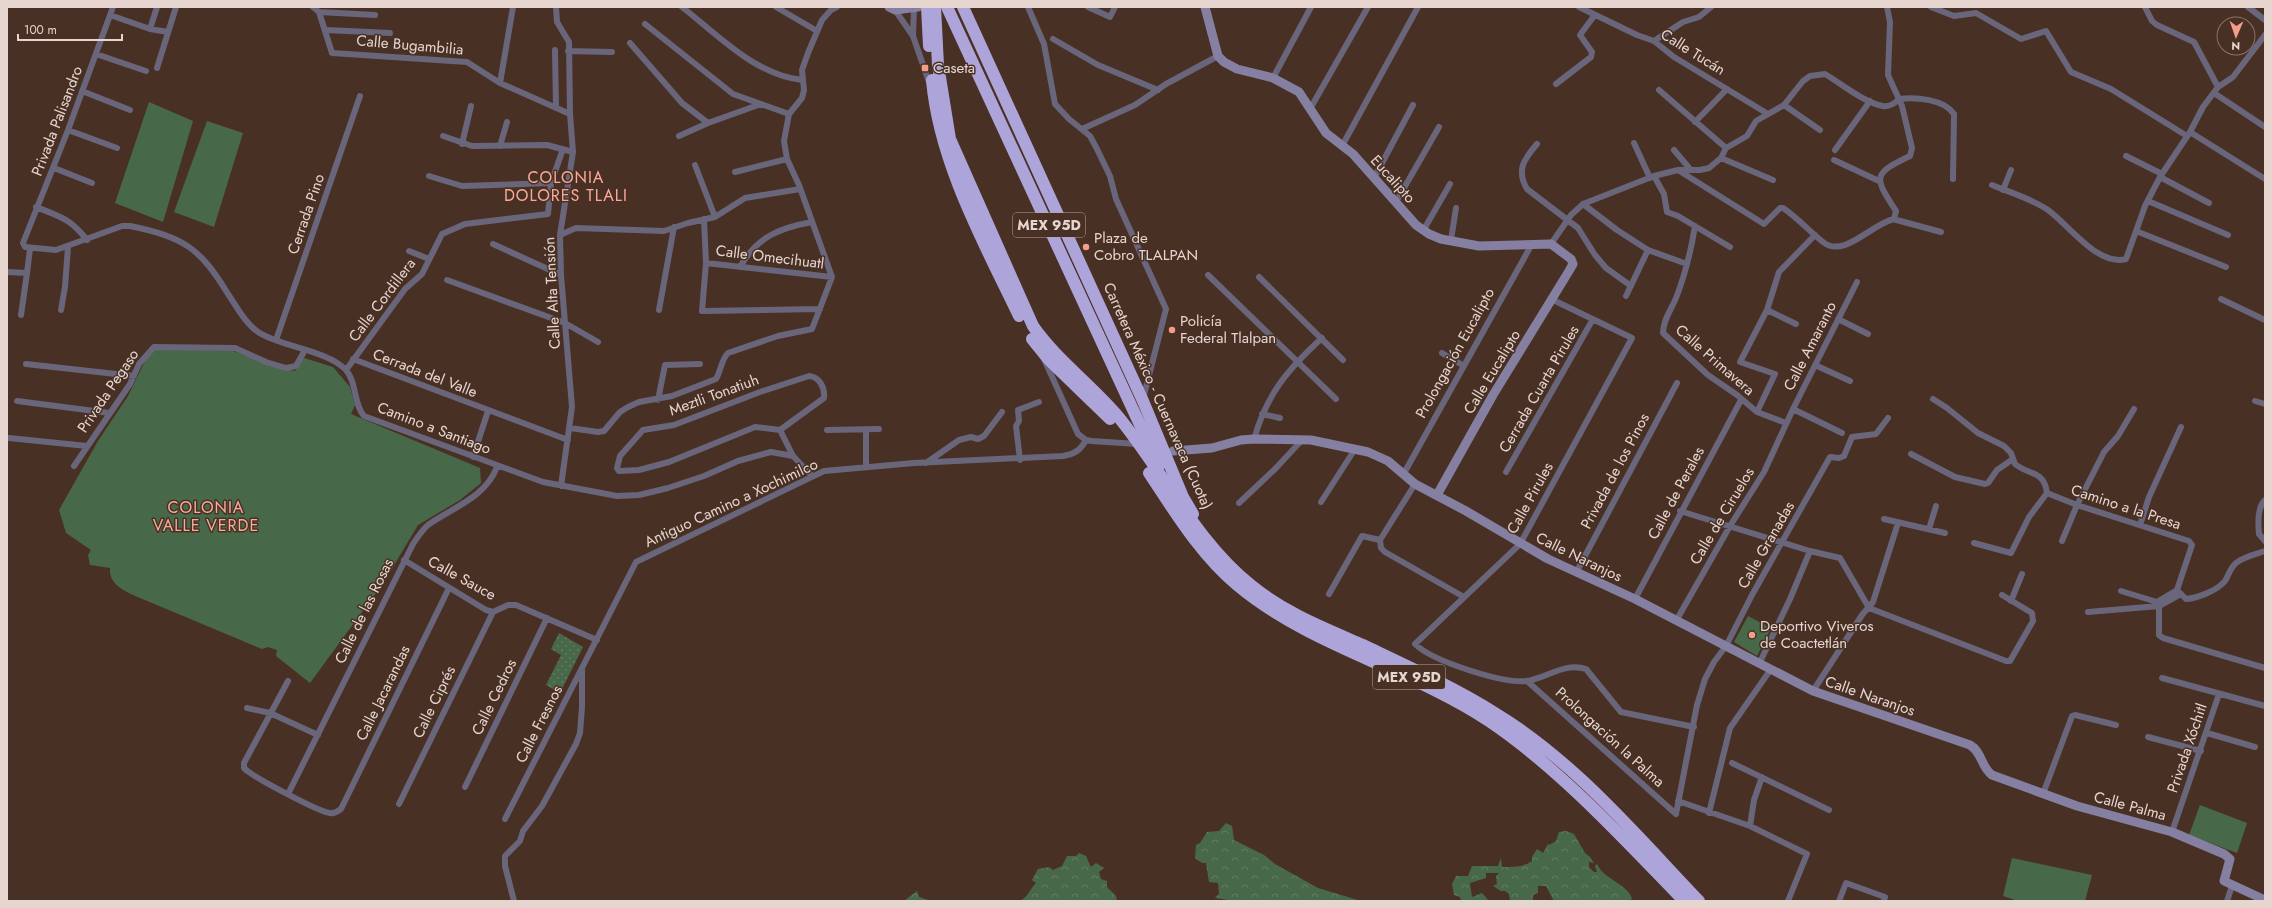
<svg xmlns="http://www.w3.org/2000/svg" width="2272" height="908" font-family="Jost,sans-serif">
	<style>
		.grass { fill: #486949 }
		.forest { fill: url(#forest-crowns) }
		.park { fill: url(#park-dots) }
		.lines { fill: none; stroke-linecap: round; stroke-linejoin: round }
		.street { stroke: #69667c; stroke-width: 6 }
		.secondary { stroke: #8580a2; stroke-width: 9 }
		.highway { stroke: #ada5da; stroke-width: 12 }
		.highway-bridge { stroke: #ada5da; stroke-width: 12 }
		.poi-dot { fill: #f49e8a; stroke: #493025; stroke-width: 1.5 }
		.labels { text-anchor: middle; stroke-width: 3; stroke-linejoin: round; paint-order: stroke }
		.shield { fill: #493025; stroke: #b7a49c; stroke-width: 1 }
		.shield-label { font-size: 14px; font-weight: bold; fill: #e6d6cf }
		.street-label { font-size: 15px; fill: #e6d6cf; stroke: #493025 }
		.poi-label { font-size: 15px; fill: #e6d6cf; stroke: #493025; text-anchor: start }
		.neighbourhood-label { font-size: 16px; letter-spacing: 1px; fill: #fdab99; stroke: #493025 }
	</style>
	<defs>
		<pattern id="forest-crowns" width="20" height="18" patternUnits="userSpaceOnUse"><rect width="20" height="18" fill="#486949"/><path d="M2 6a3 3 0 1 1 6 0M12 15a3 3 0 1 1 6 0" fill="none" stroke="#627e62"/></pattern>
		<pattern id="park-dots" width="8" height="8" patternUnits="userSpaceOnUse"><rect width="8" height="8" fill="#486949"/><path d="M2 2h.1M6 6h.1" fill="none" stroke="#627e62" stroke-width="1.8" stroke-linecap="round"/></pattern>
	</defs>
	<rect width="100%" height="100%" fill="#493025"/>
	<path class="grass" d="M149,102L193,121L163,222L115,203Z
		M207,121L243,133L214,227L174,212Z
		M155,348L233,351L274,367L295,371L304,358L333,367L350,387L355,405L351,414L480,468L481,483L460,500L418,525L384,582L310,683L276,656L277,650L268,647L262,649L133,595C121,589 109,583 110,568L90,565L88,555L91,550L66,533L59,510L98,441L128,396L144,363Z
		M1748,616L1771,628L1757,656L1734,642Z
		M2200,805L2247,823L2237,853L2189,835Z
		M2012,858L2092,875L2085,901H2018L2003,896Z"/>
	<path class="forest" d="M1226,823L1232,826L1234,840L1264,855L1275,864L1318,888L1361,901H1235L1215,898L1219,894L1218,883L1209,882L1206,863H1202L1195,858L1196,845L1200,843L1207,832L1219,831Z
		M1566,831L1574,834L1585,853L1590,857L1594,863L1589,862V867L1594,872H1597L1595,866L1597,864C1604,880 1625,882 1632,898L1630,901H1554L1546,886H1538V893L1533,895V901H1510L1509,894L1505,891H1501L1493,886L1497,884L1496,876L1499,873H1486V878L1470,883L1472,897L1482,893L1489,901L1461,900L1460,897L1454,895L1452,884L1456,876H1468L1472,866H1498L1501,858L1502,867C1513,867 1522,868 1532,861V857L1537,849L1543,853L1548,844L1549,845L1556,841L1559,832Z
		M1079,853L1086,856L1091,867L1096,863L1104,868L1099,872L1101,879L1107,881V887L1116,896L1117,901H1020C1028,897 1030,889 1036,883L1032,880L1038,869L1049,867L1053,870L1062,866L1067,856H1076Z
		M917,891L919,897L931,901H904Z"/>
	<path class="park" d="M559,633L583,647L560,693L546,685L561,655L551,649Z"/>
	<g class="lines">
		<path class="street" d="M113,7L68,130L23,243L25,247L56,250L122,226H130C184,237 200,248 228,294C237,307 245,323 258,332C281,347 326,350 345,369C357,381 353,403 364,416L543,482L617,496L639,495L668,488L704,476L738,461L771,452L793,456L812,476
			M313,7L319,12L332,53L467,62L500,83L570,114
			M556,7L557,22L569,42L570,114L573,152L560,235L561,275L572,407L561,486
			M682,7C718,35 755,75 802,80
			M776,7L817,31
			M1028,7L1044,44L1055,104L1069,119L1090,136L1096,147L1110,176L1116,199L1166,309L1143,399
			M1088,7L1110,17L1115,7
			M1579,7L1637,35L1654,41L1674,57L1768,114
			M1931,7L1954,16L1976,13L2021,39L2046,31L2071,72L2111,89L2187,136
			M2145,7L2152,21L2157,25L2194,42L2218,87
			M2248,7L2265,20
			M895,10L913,36L930,85
			M319,12L375,15
			M110,15L150,29L168,32
			M645,24L733,94L789,114
			M150,29L157,7
			M326,30L390,33
			M913,36L914,8
			M1053,39L1098,65L1158,90
			M1654,41L1683,22L1699,17L1711,7
			M630,43L682,103L708,123L761,104
			M555,50L556,108
			M568,51L612,52
			M96,54L146,71
			M157,68L176,7
			M1273,78L1311,7
			M500,83L513,7
			M1556,84L1591,57L1592,52L1580,35L1594,16
			M1659,90L1726,148
			M82,91L130,110
			M2214,93L2265,127
			M1899,99C1916,97 1944,99 1954,114L1953,179
			M1784,105L1820,130
			M1310,109L1368,7
			M1695,122L1727,89
			M1082,129L1135,105L1166,84L1218,56
			M68,130L117,148
			M2190,132L2265,179
			M443,136L472,146L547,145L573,152
			M679,136L708,123
			M1634,143L1650,178
			M462,144L471,106
			M1537,144C1524,159 1516,170 1527,189L1578,228L1595,255L1606,268L1631,286
			M500,146L507,122
			M1342,146L1418,7
			M1674,150L1690,169
			M1835,150L1870,101
			M2126,156L2162,174
			M1721,158L1773,180
			M1834,160L1879,181
			M695,165L715,217
			M54,168L92,183
			M1678,170L1764,224L1780,208H1783C1798,218 1809,231 1823,242C1844,259 1871,224 1894,219L1896,211C1874,177 1872,174 1910,156L1912,148L1902,106L1888,75L1890,22L1887,7
			M735,172L787,159
			M429,176L462,186L551,183
			M1654,176L1664,194L1667,212L1678,216L1730,247
			M2160,177L2209,203
			M1374,178L1413,105
			M1992,185C2009,192 2032,199 2048,210C2069,225 2098,267 2126,259L2145,206L2160,177L2190,132L2203,107L2218,87L2233,77L2265,35
			M2003,190L2011,170
			M2148,201L2228,235
			M1396,202L1439,127
			M1583,204L1617,230L1648,250L1687,264
			M36,207C61,217 71,219 87,240
			M704,219L706,263L702,311L820,309
			M1893,219L1941,232
			M1695,226C1691,251 1685,275 1676,298C1671,310 1663,320 1663,333L1708,375L1737,395L1757,412L1786,423
			M1423,231L1450,184
			M2136,231L2226,267
			M560,235L576,228L664,231L688,223L715,217L745,198L800,189
			M1451,240L1456,208
			M493,244L561,275
			M1551,244L1571,215L1583,204L1654,176L1678,170H1700L1709,168L1721,158L1726,148L1747,136L1756,121L1784,105L1803,81L1810,76L1825,74C1842,84 1863,102 1883,106C1889,107 1895,103 1899,99
			M409,251L429,259
			M706,263L832,277
			M740,267C757,237 779,228 812,222
			M7,272L27,273L30,249
			M1208,275L1336,399
			M1259,277L1343,360
			M447,280L565,323L598,342
			M1626,296L1648,250
			M1551,299L1632,338L1520,544L1415,644C1432,661 1503,684 1527,681C1547,678 1565,662 1586,669L1621,712L1694,727
			M2221,299L2265,320
			M61,310L65,287L68,247
			M659,310L674,227
			M1767,310L1796,324
			M21,315L27,273
			M1838,319L1868,334
			M276,340L360,96
			M1442,353L1464,366
			M353,359L568,440
			M1044,359L1078,434L1086,440L1092,441L1137,444
			M26,364L134,376
			M1815,365L1850,381
			M346,370L405,289L422,274L442,234L465,224L548,214L551,183L563,149
			M1933,399L1947,408L1978,433L2004,446L2011,453L2015,464C2030,476 2044,470 2047,493L2077,505L2189,541L2192,545L2177,590L2186,599C2197,598 2217,591 2225,581C2229,575 2230,568 2236,563C2243,557 2256,554 2265,551
			M658,400L665,365L700,364
			M17,401L110,413
			M2255,401L2265,404
			M1793,409L1842,433
			M1757,412L1775,374L1740,362L1767,310L1779,272L1815,235
			M1262,414L1280,418
			M570,428L598,432L604,431L620,412L628,407L639,402L672,396L716,379C721,371 721,360 728,353L778,336L812,329L832,277L799,185L787,159L784,141L789,114L802,98L804,90L802,70L808,53L822,20L831,10L837,7
			M780,430L824,398C825,388 820,377 809,376L760,392L674,425L643,430L620,456L617,468L619,471L639,470L669,462L755,427L780,430L793,456
			M827,430L879,429
			M866,430V467
			M9,438L87,446
			M1254,439C1267,394 1287,370 1322,338
			M1911,454L1955,477L1985,484L1988,483L1997,470L2013,459
			M473,457L488,411
			M1020,460L1016,426L1019,421L1018,410L1039,402
			M926,463L959,440L971,437L978,439L984,436L1002,412
			M74,466L130,384L139,364L154,347L235,348L266,362L286,368L296,366L305,350
			M1506,472L1593,319
			M1403,475L1532,244
			M2265,500C2257,507 2258,524 2259,534L2265,541
			M1321,502L1355,449
			M1239,503L1276,468L1302,440
			M1680,511L1810,551L1840,558L1869,608L2006,661H2010L2033,621L2032,613L2002,595
			M1884,519L1945,533
			M2140,525L2149,497L2181,427
			M1929,529L1936,506
			M1380,540L1381,548L1385,552L1464,597
			M1380,540L1415,484
			M2062,541L2077,505L2104,452L2118,436L2134,409
			M1974,543L2011,553L2029,517L2047,493
			M404,560L486,610L493,612L508,605H516L597,640
			M1577,571L1677,383
			M2121,591L2157,602L2177,590
			M1329,594L1362,536L1380,540
			M2179,595L2159,606V635L2163,638L2265,668
			M1635,599L1741,400
			M2011,601L2022,574
			M2088,612L2159,606
			M1676,621L1730,526L1764,472L1793,409L1857,282
			M1760,662L1790,599L1810,551
			M2162,678L2265,706
			M288,681L244,763V768C251,776 319,812 330,813C334,814 337,812 341,809L449,588
			M1527,681L1676,814
			M1813,691L1862,615L1873,602L1898,523
			M247,708L270,713L318,735
			M2207,733L2255,747
			M2148,737L2201,751
			M1732,763L1829,810
			M465,787L547,618
			M288,794L413,544C417,538 422,530 428,525C453,507 485,498 497,467
			M2043,794L2072,716L2075,715L2116,725
			M1678,801L1750,826L1807,854L1788,901
			M399,804L493,612
			M1709,813L1730,728L1771,669
			M1676,814L1697,705L1705,679L1714,662L1726,646L1752,595L1830,457L1839,458L1844,456L1852,437L1876,434L1888,418
			M505,819L636,562L824,471L914,463L1063,456C1074,454 1080,451 1086,440
			M1750,826L1754,800L1762,777
			M2172,832L2219,694
			M514,901L505,866V856L520,841L523,831L542,806L576,744L580,733L582,707V669
			M1839,901L1846,883L1885,897L1884,901
			M2227,901L2232,886"/>
		<path class="secondary" d="M889,7L895,10L918,7
			M1205,7L1218,56L1224,62L1237,69L1273,78L1299,92L1326,133L1353,154L1416,225L1429,234L1441,239L1479,246L1551,244L1571,259L1573,264L1569,271L1493,395L1437,495
			M1173,451L1212,448L1241,440L1254,439L1311,440L1368,452L1388,461L1415,484L1466,511L1548,559L1635,599L1813,691L1970,745C1982,752 1981,767 1992,775L2077,806L2172,832L2224,854L2230,859L2224,881L2265,900"/>
		<path class="highway" d="M947,7L1159,466
			M963,7L1143,401L1183,497L1193,514"/>
		<path class="highway-bridge" d="M927,7L929,46
			M935,7L938,65L950,139L1033,326C1056,359 1089,383 1116,414C1163,470 1194,540 1252,586C1285,613 1324,628 1363,645C1407,666 1453,687 1495,713C1574,761 1635,834 1699,901
			M932,80C939,162 984,243 1019,316
			M1032,339L1049,360L1110,419
			M1149,473C1175,512 1200,554 1237,585C1311,647 1409,668 1489,721C1559,768 1625,840 1684,901"/>
	</g>
	<g class="poi-dot">
		<rect x="921" y="64" width="8" height="8" rx="2"/>
		<circle cx="1086" cy="247" r="4"/>
		<circle cx="1172" cy="330" r="4"/>
		<circle cx="1752" cy="635" r="4"/>
	</g>
	<g class="labels">
		<g class="shield">
			<rect x="1013" y="213" width="72" height="24" rx="3"/>
			<rect x="1373" y="665" width="72" height="24" rx="3"/>
		</g>
		<g class="shield-label">
			<text x="1049" y="230">MEX 95D</text>
			<text x="1409" y="682">MEX 95D</text>
		</g>
		<g class="street-label">
			<text transform="translate(410 45) rotate(5)" y="5">Calle Bugambilia</text>
			<text transform="translate(1693 52) rotate(32)" y="5">Calle Tucán</text>
			<text transform="translate(57 121) rotate(-69)" y="5">Privada Palisandro</text>
			<text transform="translate(1393 179) rotate(48)" y="5">Eucalipto</text>
			<text transform="translate(306 214) rotate(-71)" y="5">Cerrada Pino</text>
			<text transform="translate(770 257) rotate(7)" y="5">Calle Omecihuatl</text>
			<text transform="translate(552 293) rotate(-93)" y="5">Calle Alta Tensión</text>
			<text transform="translate(382 300) rotate(-53)" y="5">Calle Cordillera</text>
			<text transform="translate(1810 346) rotate(-63)" y="5">Calle Amaranto</text>
			<text transform="translate(1455 353) rotate(-61)" y="5">Prolongación Eucalipto</text>
			<text transform="translate(1715 360) rotate(41)" y="5">Calle Primavera</text>
			<text transform="translate(1492 372) rotate(-59)" y="5">Calle Eucalipto</text>
			<text transform="translate(425 373) rotate(21)" y="5">Cerrada del Valle</text>
			<text transform="translate(1539 389) rotate(-60)" y="5">Cerrada Cuarta Pirules</text>
			<text transform="translate(108 391) rotate(-56)" y="5">Privada Pegaso</text>
			<text transform="translate(714 395) rotate(-20)" y="5">Meztli Tonatiuh</text>
			<text transform="translate(1158 396) rotate(66)" y="5">Carretera México - Cuernavaca (Cuota)</text>
			<text transform="translate(434 428) rotate(21)" y="5">Camino a Santiago</text>
			<text transform="translate(1615 471) rotate(-62)" y="5">Privada de los Pinos</text>
			<text transform="translate(1676 493) rotate(-62)" y="5">Calle de Perales</text>
			<text transform="translate(1530 498) rotate(-61)" y="5">Calle Pirules</text>
			<text transform="translate(731 503) rotate(-25)" y="5">Antiguo Camino a Xochimilco</text>
			<text transform="translate(2126 507) rotate(18)" y="5">Camino a la Presa</text>
			<text transform="translate(1722 516) rotate(-59)" y="5">Calle de Ciruelos</text>
			<text transform="translate(1766 545) rotate(-60)" y="5">Calle Granadas</text>
			<text transform="translate(1579 557) rotate(26)" y="5">Calle Naranjos</text>
			<text transform="translate(462 578) rotate(29)" y="5">Calle Sauce</text>
			<text transform="translate(364 611) rotate(-64)" y="5">Calle de las Rosas</text>
			<text transform="translate(383 693) rotate(-64)" y="5">Calle Jacarandas</text>
			<text transform="translate(1870 696) rotate(19)" y="5">Calle Naranjos</text>
			<text transform="translate(494 697) rotate(-64)" y="5">Calle Cedros</text>
			<text transform="translate(434 702) rotate(-64)" y="5">Calle Ciprés</text>
			<text transform="translate(539 724) rotate(-63)" y="5">Calle Fresnos</text>
			<text transform="translate(1610 737) rotate(42)" y="5">Prolongación la Palma</text>
			<text transform="translate(2187 748) rotate(-71)" y="5">Privada Xóchitl</text>
			<text transform="translate(2130 806) rotate(15)" y="5">Calle Palma</text>
		</g>
		<g class="poi-label">
			<text x="933" y="73">Caseta</text>
			<text x="1094" y="243">Plaza de<tspan x="1094" dy="17">Cobro TLALPAN</tspan></text>
			<text x="1180" y="326">Policía<tspan x="1180" dy="17">Federal Tlalpan</tspan></text>
			<text x="1760" y="631">Deportivo Viveros<tspan x="1760" dy="17">de Coactetlán</tspan></text>
		</g>
		<g class="neighbourhood-label">
			<text x="566" y="183">COLONIA<tspan x="566" dy="18">DOLORES TLALI</tspan></text>
			<text x="206" y="513">COLONIA<tspan x="206" dy="18">VALLE VERDE</tspan></text>
		</g>
	</g>
	<rect width="2272" height="908" fill="none" stroke="#e6d6cf" stroke-width="16"/>
	<g transform="translate(2236 36) rotate(182)"><circle r="19" fill="#493025" stroke="#887269"/>
	<path d="M0-3L7 15L0 10L-7 15Z" fill="#f49e8a"/>
	<text y="-6" font-size="11" font-weight="bold" text-anchor="middle" fill="#e6d6cf">N</text>
	</g>
	<path d="M18 34v6h104v-6" fill="none" stroke="#e6d6cf" stroke-width="2"/>
	<text x="24" y="34" font-size="12" fill="#e6d6cf" stroke="#493025" stroke-width="3" paint-order="stroke">100 m</text>
</svg>
